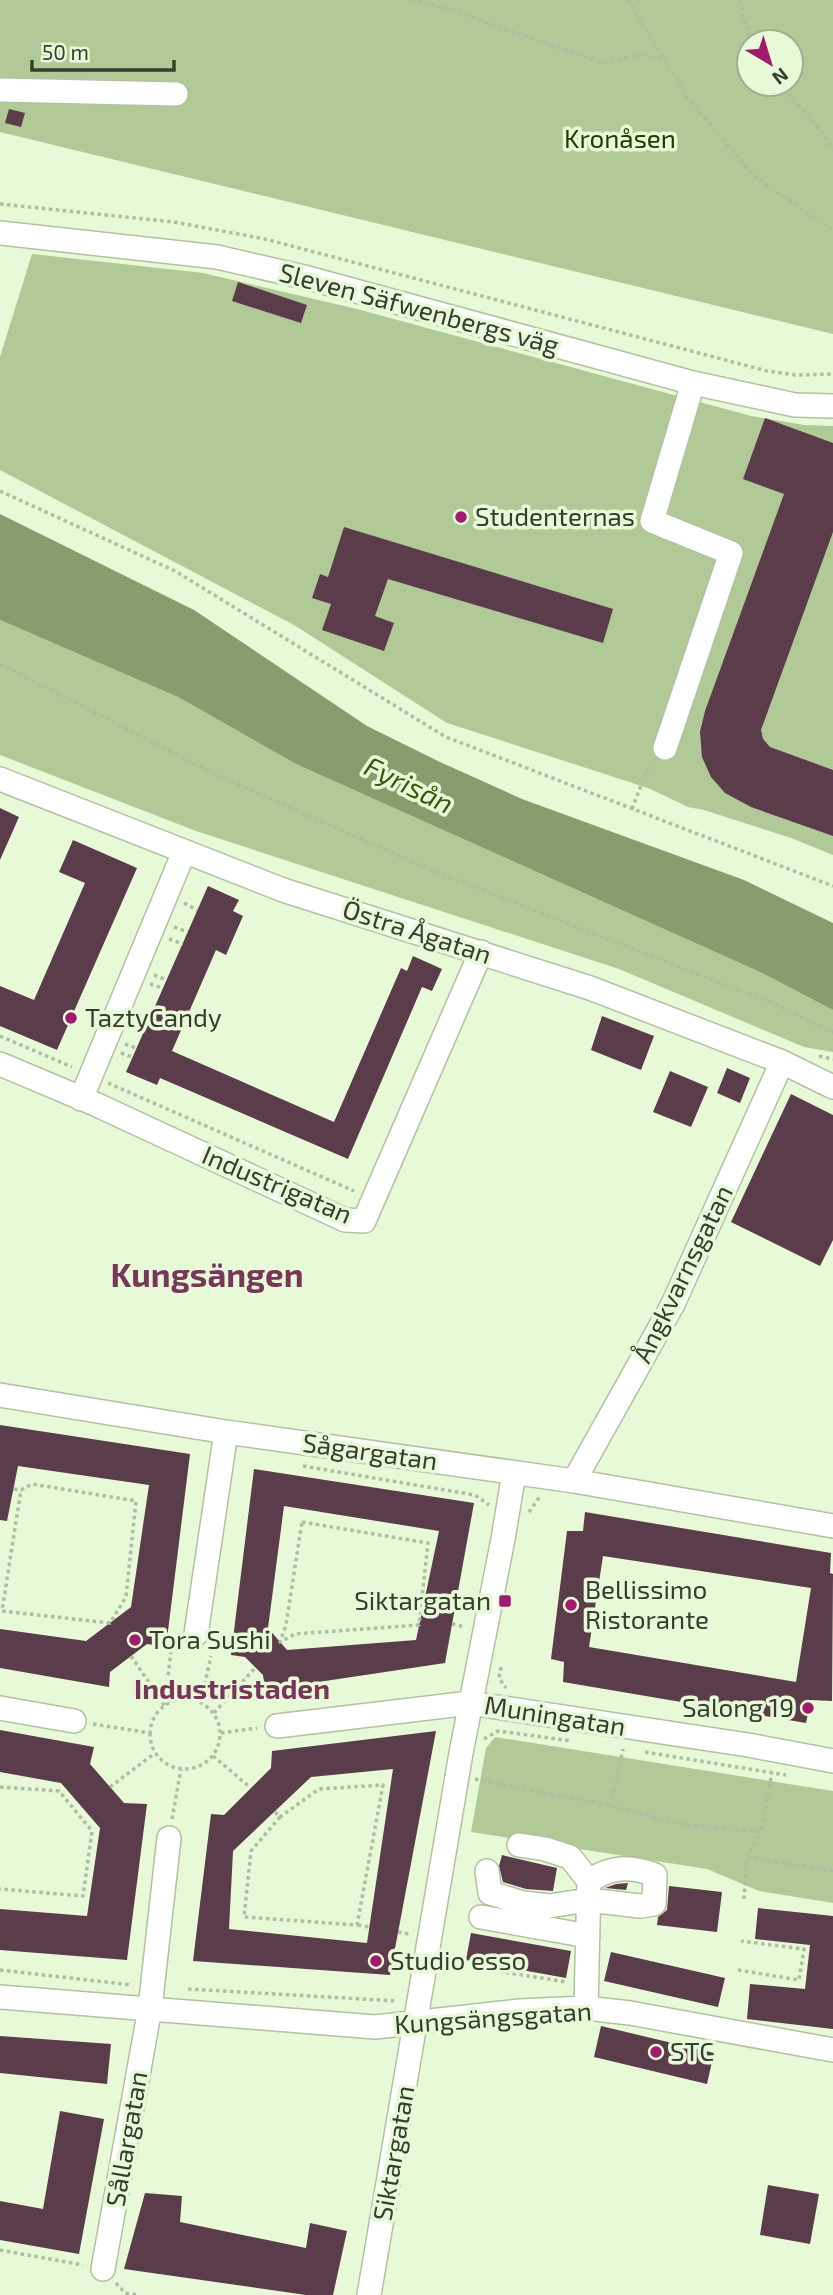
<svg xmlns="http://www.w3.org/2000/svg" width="833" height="2295" font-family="'Exo 2',sans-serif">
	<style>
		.green { fill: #b0c997; fill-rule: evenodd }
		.water { fill: #869e6d }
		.building { fill: #5b3c4b; fill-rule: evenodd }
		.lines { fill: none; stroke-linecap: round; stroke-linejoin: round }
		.minor-casing { stroke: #b1c2a1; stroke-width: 26 }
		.path { stroke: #afbda2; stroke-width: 3.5; stroke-dasharray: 3.5 3.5; stroke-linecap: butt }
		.minor { stroke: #fff; stroke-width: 23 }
		.poi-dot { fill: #9f1b6c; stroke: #e7f9d7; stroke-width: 2.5 }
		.labels { text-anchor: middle; stroke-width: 7; stroke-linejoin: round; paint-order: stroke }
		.park-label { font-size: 26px; fill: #253a02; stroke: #e7f9d7 }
		.street-label { font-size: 26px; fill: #373d30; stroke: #e7f9d7 }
		.poi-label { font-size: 26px; fill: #373d30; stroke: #e7f9d7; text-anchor: start }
		.water-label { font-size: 28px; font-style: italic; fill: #39560b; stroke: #e7f9d7 }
		.neighbourhood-label { font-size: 28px; font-weight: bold; fill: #78375a; stroke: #e7f9d7 }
		.district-label { font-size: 33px; font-weight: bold; fill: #78375a; stroke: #e7f9d7 }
	</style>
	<rect width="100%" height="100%" fill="#e7f9d7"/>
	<path class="green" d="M0,0H833V334L0,132ZM749,42H791V84H749Z
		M32,254L203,273L357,309L751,416L804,425L833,426V855L791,838L704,810L688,807L648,788L447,723L294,625L0,470V357Z
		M0,620L178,697L296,764L762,973L833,1010V1052L804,1047L619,969L196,831L0,755Z
		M495,1737L833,1791V1903L759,1891L707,1869L471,1832L486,1748Z"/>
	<path class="water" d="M0,514L194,610L367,726L440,762L522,799L744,880L833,923V1010L762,973L296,764L178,697L0,620Z"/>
	<path class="building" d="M9,109L25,113L21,127L5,123Z
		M238,282L307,305L301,323L232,301Z
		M765,418L833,443V532L761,730L763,739L770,747L833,770V836L751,807L725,793L711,777L702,757L700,732L705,711L784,494L743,479Z
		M344,527L613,609L603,643L388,579L375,616L394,623L384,651L322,630L331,604L312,598L320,574L328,577Z
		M0,808L19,817L0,860Z
		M73,840L137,868L57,1050L0,1026V986L34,1000L85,883L59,872Z
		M208,886L239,900L233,911L243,916L226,955L216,950L172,1051L334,1122L401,968L407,971L413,956L442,969L432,991L422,987L348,1159L160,1078L157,1085L126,1072Z
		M602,1016L654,1036L641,1070L591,1050Z
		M727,1068L750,1078L740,1103L717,1093Z
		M670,1071L708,1087L691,1127L653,1112Z
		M791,1094L833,1115V1240L820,1266L731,1222Z
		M0,1425L190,1454L166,1647L147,1644L110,1672L109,1687L0,1668V1629L86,1641L131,1607L149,1485L18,1466L7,1521L0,1520Z
		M254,1469L474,1503L445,1663L265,1690L263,1675L245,1657L231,1655ZM284,1506L439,1531L416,1640L287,1650L268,1628Z
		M585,1512L831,1553L830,1573L833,1574L832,1701L811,1700L806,1723L563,1682L564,1662L551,1659L567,1531H583ZM603,1556L811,1588L796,1682L589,1647Z
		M0,1730L94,1747L90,1764L124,1803L147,1804L127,1960L0,1950V1909L87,1916L100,1828L61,1783L0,1772Z
		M436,1731L390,1975L193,1961L211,1814L224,1815L271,1768L272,1751ZM393,1769L367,1943L229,1929L233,1851L311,1777Z
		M502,1855L557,1868L553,1891L526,1889L503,1882L499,1866Z
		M628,1883L626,1890L605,1888L616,1884Z
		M669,1886L722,1892L717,1932L657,1925L658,1917L667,1910Z
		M758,1908L833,1916V2029L747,2019L750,1984L805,1989L810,1945L755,1939Z
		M471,1933L571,1951L566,1978L466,1960Z
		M611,1952L725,1978L718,2007L604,1981Z
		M601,2026L714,2053L707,2084L594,2057Z
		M0,2036L111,2044L107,2084L0,2073Z
		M60,2111L104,2119L79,2254L0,2240V2201L43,2209Z
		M768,2185L819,2194L810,2244L760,2235Z
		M145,2193L182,2196L180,2222L306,2248L310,2223L347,2231L333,2295H306L124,2269Z"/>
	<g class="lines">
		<g class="minor-casing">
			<path id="minor" d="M0,90L176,94
				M0,233L217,257L308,278L693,383L795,405L833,406
				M665,748L731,553L652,521L693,383
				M0,779L283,890L590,988L782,1062L833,1087
				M0,1064L95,1104L345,1220L364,1221L481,952
				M81,1099L184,852
				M0,1395L226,1432L574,1481L833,1526
				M574,1481L673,1304L782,1062
				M196,1634L226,1432
				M0,1708L74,1721
				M277,1726L470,1703L748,1745L833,1761
				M519,1845L545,1849L570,1857L589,1881L586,2008
				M487,1871L490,1893L523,1903L549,1906L588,1900L640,1906L654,1904L655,1875C630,1866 611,1866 589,1881
				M481,1917L588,1936
				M0,1997L375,2027L519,2011L586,2008L630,2013L833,2050
				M103,2269L150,2008L169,1838
				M369,2295L461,1753L503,1539L514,1473"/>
		</g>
		<path class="path" d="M411,0L445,8L603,63L643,54L663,60
			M628,0L688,98L752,174L833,231
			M740,0L744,21L752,42
			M779,84L815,124L833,149
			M0,204L174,222L265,239L767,371L796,375L833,374
			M0,491L175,571L446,737L833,886
			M0,664L219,776L426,868L777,1005L833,1033
			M632,809L647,770L652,763
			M184,903L197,910
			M174,927L188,932
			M169,939L183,944
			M154,975L167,980
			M150,984L163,988
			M0,1036L72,1067
			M125,1044L136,1048
			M121,1053L132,1057
			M819,1056L833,1059
			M108,1083L354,1191
			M303,1466L475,1495L489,1505
			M14,1489L21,1490L32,1484L136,1501L126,1597L110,1623L2,1611L21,1490
			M529,1512L541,1495
			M302,1522L428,1543L419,1625L295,1634L280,1642L286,1625Z
			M452,1624L465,1627
			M131,1656L165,1706
			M501,1667L499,1678L506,1688
			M150 1734a35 35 0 1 1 70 0a35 35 0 1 1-70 0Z
			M169,1703L167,1686L171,1650
			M201,1703L208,1692L205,1683L211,1656
			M214,1713L256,1667
			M93,1724L150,1733
			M221,1733L257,1728
			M484,1739L498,1731L572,1741
			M645,1752L786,1775
			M213,1756L251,1788
			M475,1779L611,1806L679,1824L761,1832L772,1773
			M0,1787L59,1791L92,1831L83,1896L0,1889
			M110,1787L155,1753
			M611,1806L623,1749
			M275,1812L280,1817L251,1851L244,1917L357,1925L383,1785L319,1789L280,1817
			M172,1819L181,1769
			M747,1857L833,1871
			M744,1899L747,1857L761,1832
			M358,1925L370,1927
			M398,1932L409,1934
			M471,1967L567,1982
			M0,1970L132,1985
			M738,1970L799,1980L804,1949L741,1941
			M188,1989L397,2001
			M0,2250L83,2265
			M116,2283L125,2293L137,2295"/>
		<use href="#minor" class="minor"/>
	</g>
	<g class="poi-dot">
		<circle cx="461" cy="517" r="7"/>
		<circle cx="71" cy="1018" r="7"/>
		<rect x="498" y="1594" width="14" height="14" rx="3.5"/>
		<circle cx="571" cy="1605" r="7"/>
		<circle cx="135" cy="1640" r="7"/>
		<circle cx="808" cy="1708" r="7"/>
		<circle cx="376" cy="1961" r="7"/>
		<circle cx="656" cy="2052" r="7"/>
	</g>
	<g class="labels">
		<g class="park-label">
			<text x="620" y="148">Kronåsen</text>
		</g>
		<g class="street-label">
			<text transform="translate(419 309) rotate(15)" y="9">Sleven Säfwenbergs väg</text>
			<text transform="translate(417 932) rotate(18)" y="9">Östra Ågatan</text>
			<text transform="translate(277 1185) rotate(23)" y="9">Industrigatan</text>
			<text transform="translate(683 1274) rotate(-64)" y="9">Ångkvarnsgatan</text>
			<text transform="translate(370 1452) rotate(8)" y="9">Sågargatan</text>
			<text transform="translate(555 1716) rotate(9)" y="9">Muningatan</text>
			<text transform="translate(493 2018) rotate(-4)" y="9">Kungsängsgatan</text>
			<text transform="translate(127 2139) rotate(-80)" y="9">Sållargatan</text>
			<text transform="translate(394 2153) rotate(-80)" y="9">Siktargatan</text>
		</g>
		<g class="poi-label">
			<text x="475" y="526">Studenternas</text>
			<text x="85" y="1027">TaztyCandy</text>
			<text x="585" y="1599">Bellissimo<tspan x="585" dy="30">Ristorante</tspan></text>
			<text x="491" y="1610" text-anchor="end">Siktargatan</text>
			<text x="149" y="1649">Tora Sushi</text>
			<text x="794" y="1717" text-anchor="end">Salong 19</text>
			<text x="390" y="1970">Studio esso</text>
			<text x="670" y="2061">STC</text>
		</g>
		<g class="water-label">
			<text transform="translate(409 785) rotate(26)" y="10">Fyrisån</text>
		</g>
		<g class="neighbourhood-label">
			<text x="232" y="1699">Industristaden</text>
		</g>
		<g class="district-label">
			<text x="207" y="1287">Kungsängen</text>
		</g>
	</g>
	<g transform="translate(770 63) rotate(142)"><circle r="33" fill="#e7f9d7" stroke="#a1ae94" stroke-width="2"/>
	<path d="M0-5L12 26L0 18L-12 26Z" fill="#9f1b6c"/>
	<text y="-10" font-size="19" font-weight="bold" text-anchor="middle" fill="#373d30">N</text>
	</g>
	<path d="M32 60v10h142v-10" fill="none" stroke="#373d30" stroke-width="3.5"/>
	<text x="42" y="60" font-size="21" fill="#373d30" stroke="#e7f9d7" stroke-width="5" paint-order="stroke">50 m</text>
</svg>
